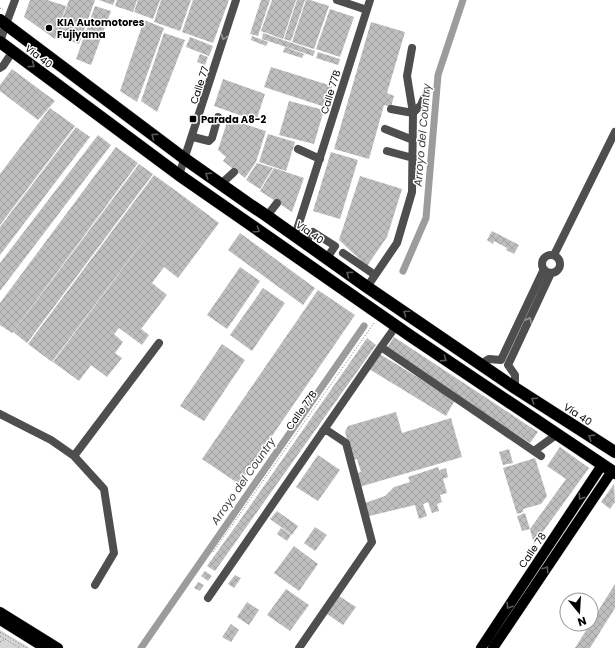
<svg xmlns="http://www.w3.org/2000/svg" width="615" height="648" font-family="Poppins,sans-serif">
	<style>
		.green { fill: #d5d5d5 }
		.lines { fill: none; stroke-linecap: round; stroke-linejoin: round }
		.canal { stroke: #9c9c9c; stroke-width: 7 }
		.building { fill: url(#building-cross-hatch) }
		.major-casing { stroke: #dbdbdb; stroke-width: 11 }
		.highway-casing { stroke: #dbdbdb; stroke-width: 13 }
		.path { stroke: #707070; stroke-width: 1; stroke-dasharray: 1 2; stroke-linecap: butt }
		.minor { stroke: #4e4e4e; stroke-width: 8 }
		.major { stroke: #000; stroke-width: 10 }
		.highway { stroke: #000; stroke-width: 12 }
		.oneway { stroke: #959595 }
		.oneway2 { stroke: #595959 }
		.poi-dot { fill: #000; stroke: #fff; stroke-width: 1.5 }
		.labels { text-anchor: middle; stroke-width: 3; stroke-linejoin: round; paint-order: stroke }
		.poi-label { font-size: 10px; font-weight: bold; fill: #000; stroke: #fff; text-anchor: start }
		.street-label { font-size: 10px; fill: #000; stroke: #fff }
		.water-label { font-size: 11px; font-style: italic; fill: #3d3d3d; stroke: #fff }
	</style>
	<defs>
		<pattern id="building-cross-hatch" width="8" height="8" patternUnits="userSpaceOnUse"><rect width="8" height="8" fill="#bebebe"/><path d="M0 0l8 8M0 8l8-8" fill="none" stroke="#a2a2a2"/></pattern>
	</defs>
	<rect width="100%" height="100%" fill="#fff"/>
	<path class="green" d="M0,630L30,648H31H0Z"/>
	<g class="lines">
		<path class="canal" d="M403,271L426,218L438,75L463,0
			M141,648L364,326"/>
	</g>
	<path class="building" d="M30,0H47L66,6L55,39L24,17Z
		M69,0H95L79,44L56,36Z
		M99,0H115L113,5Z
		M117,0H137L133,12L115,6Z
		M138,0H160L153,19L134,12Z
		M161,0H191L180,31L154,22Z
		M193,0H229L213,43L182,32Z
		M261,0H270L258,36L250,34Z
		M272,0H296L283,39L261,31Z
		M297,0H305L291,41L284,39Z
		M306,0H310L329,6L314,49L292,42Z
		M95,6L111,11L91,65L76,59Z
		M330,9L354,17L340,57L316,49Z
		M144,20L164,28L137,102L120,91Z
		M371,22L405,32L387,93L394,96L391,107L384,105L369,159L334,149Z
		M164,33L185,40L157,112L141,101Z
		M263,33L315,51L313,56L262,39Z
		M252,36L268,42L266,46L251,40Z
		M190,37L213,46L209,56L186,47Z
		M285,47L304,54L302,58L283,52Z
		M318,52L340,59L338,65L316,58Z
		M200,54L208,57L205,65L197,62Z
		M271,67L332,86L325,107L264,87Z
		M12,69L55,101L38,120L0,91V85Z
		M223,79L265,94L256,121L214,106Z
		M289,101L324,110L314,144L279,135Z
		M50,108L75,126L0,225V174Z
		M228,119L266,131L256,162L245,178L223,161L226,157L218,150Z
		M76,127L90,137L0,255V227Z
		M268,134L295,142L286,171L259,162Z
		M98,135L111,145L0,291V263Z
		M116,147L138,163L12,333L0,325V303Z
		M331,152L358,160L340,219L313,211Z
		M257,163L273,168L260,189L246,180Z
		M139,164L153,174L27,343L13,332Z
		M274,168L304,178L292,212L260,191Z
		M154,175L179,193L52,362L28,344Z
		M360,176L402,189L387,237L367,266L339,240Z
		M179,193L219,223L178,278L164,267L152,283L167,295L141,329L149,335L142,345L119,328L114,334L123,342L115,353L122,358L107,377L91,365L79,381L53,362Z
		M492,231L519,245L514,254L506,250L507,248L494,241L493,244L487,240Z
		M240,233L315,288L303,305L228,250Z
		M240,267L260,281L227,329L207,315Z
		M263,288L285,303L252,351L230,335Z
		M318,290L355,315L239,484L202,459Z
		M394,337L538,432L530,443L386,349Z
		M367,338L376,345L215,571L207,566L243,516L247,519L243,516Z
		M222,344L245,360L204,421L180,406Z
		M378,353L455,400L446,416L369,369Z
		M396,412L402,433L451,418L462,457L359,487L355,474L361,472L357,459L353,460L345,432L348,426Z
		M560,447L589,468L534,544L530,529L566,479L547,466Z
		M509,449L513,463L503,465L499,452Z
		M318,455L340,470L318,501L296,487Z
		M535,458L547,496L541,504L523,509V512L517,514L503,468Z
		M438,467L441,474L440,470L446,468L448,477L443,479L447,493L440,495L442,502L437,504L439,511L432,513L428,502L423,504L427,516L419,519L415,505L369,516L365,503L385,496L394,487L410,482L408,477Z
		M614,484L615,502L610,509L601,502Z
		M277,511L298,526L292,535L270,519Z
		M525,513L530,529L522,531L517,516Z
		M315,527L327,535L315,551L304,543Z
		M281,528L291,535L287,541L277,534Z
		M294,546L318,564L299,591L274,573Z
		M205,571L212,576L208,581L201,576Z
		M235,575L241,578L234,588L228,584Z
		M198,582L204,585L200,591L194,588Z
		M615,584V608L590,648H575Z
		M286,589L309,605L290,631L267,615Z
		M339,596L356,607L343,625L327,614Z
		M247,602L259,610L249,625L237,617Z
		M231,624L239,630L231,642L222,637Z"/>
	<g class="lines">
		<g class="major-casing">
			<path id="major" d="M0,612L58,648
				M2,621L45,648
				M481,648L602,465
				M493,648L612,471"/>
		</g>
		<g class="highway-casing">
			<path id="highway" d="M0,20L185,159L249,204L267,216L367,287L515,388L615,452
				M0,42L179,175L412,337L615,473"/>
		</g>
		<path class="path" d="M0,8L3,10
			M213,552L374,323
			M0,632L27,648
			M0,636L20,648
			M0,642L5,639"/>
		<path class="minor" d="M337,0L367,10
			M0,42L6,24L15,0
			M0,68L3,66L13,51
			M391,109L413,113L421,105L426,93
			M385,129L413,140
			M193,137L209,141L212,138L218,117
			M298,149L320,159
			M387,151L413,158
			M179,175L236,0
			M221,184L234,172
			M267,216L277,203
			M295,236L370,0
			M305,243L313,232L335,246L327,258
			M343,253L375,275
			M554,255L615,132
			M542 264a9 9 0 1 1 18 0a9 9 0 1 1-18 0Z
			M367,287L397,243L412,192L413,113L407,76L412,48
			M381,347L396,326
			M481,364L489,359L501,360L544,269
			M515,388V375L508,365L551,273
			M0,414L51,440L74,456L159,343
			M534,451L556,435
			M74,456L104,489L114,553L95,585
			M208,598L381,347L541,456
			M299,648L372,542L346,443L328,431H323"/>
		<use href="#major" class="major"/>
		<use href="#highway" class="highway"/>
	</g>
	<defs><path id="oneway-chevron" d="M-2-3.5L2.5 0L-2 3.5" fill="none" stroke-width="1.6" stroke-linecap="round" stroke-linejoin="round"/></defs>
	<g class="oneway">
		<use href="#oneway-chevron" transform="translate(224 37) rotate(108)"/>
		<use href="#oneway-chevron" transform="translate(529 320) rotate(-65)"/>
	</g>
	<g class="oneway2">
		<use href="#oneway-chevron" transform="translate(32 65) rotate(37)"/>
		<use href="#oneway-chevron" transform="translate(154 136) rotate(-143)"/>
		<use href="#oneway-chevron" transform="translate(208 175) rotate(-145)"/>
		<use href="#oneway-chevron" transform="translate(257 230) rotate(35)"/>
		<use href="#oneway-chevron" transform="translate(349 274) rotate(-144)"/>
		<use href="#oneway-chevron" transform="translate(406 313) rotate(-145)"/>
		<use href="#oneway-chevron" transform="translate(444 359) rotate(34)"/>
		<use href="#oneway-chevron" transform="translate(534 400) rotate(-146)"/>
		<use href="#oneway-chevron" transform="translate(591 437) rotate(-148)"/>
		<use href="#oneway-chevron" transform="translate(581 497) rotate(124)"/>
		<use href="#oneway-chevron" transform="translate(546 569) rotate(-56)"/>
		<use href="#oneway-chevron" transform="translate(509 606) rotate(124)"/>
	</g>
	<g class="poi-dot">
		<circle cx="49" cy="28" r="4"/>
		<rect x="189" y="115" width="8" height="8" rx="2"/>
	</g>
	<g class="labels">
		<g class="poi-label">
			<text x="57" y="26">KIA Automotores<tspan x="57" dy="12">Fujiyama</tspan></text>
			<text x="201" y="123">Parada A8-2</text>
		</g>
		<g class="street-label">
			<text transform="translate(39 56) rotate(37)" y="4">Vía 40</text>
			<text transform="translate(199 85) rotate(-72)" y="4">Calle 77</text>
			<text transform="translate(330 92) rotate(-73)" y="4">Calle 77B</text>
			<text transform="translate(310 232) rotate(35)" y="4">Vía 40</text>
			<text transform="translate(301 410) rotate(-55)" y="4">Calle 77B</text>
			<text transform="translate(578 414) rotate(33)" y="4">Vía 40</text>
			<text transform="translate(532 550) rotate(-56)" y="4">Calle 78</text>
		</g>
		<g class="water-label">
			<text transform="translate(422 135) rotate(-85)" y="4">Arroyo del Country</text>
			<text transform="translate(243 481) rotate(-55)" y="4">Arroyo del Country</text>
		</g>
	</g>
	<g transform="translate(579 612) rotate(162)"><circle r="19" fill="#ffffff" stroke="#999999"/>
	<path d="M0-3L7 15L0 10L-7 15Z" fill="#000000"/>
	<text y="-6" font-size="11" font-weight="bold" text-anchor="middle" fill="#000000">N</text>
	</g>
</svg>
